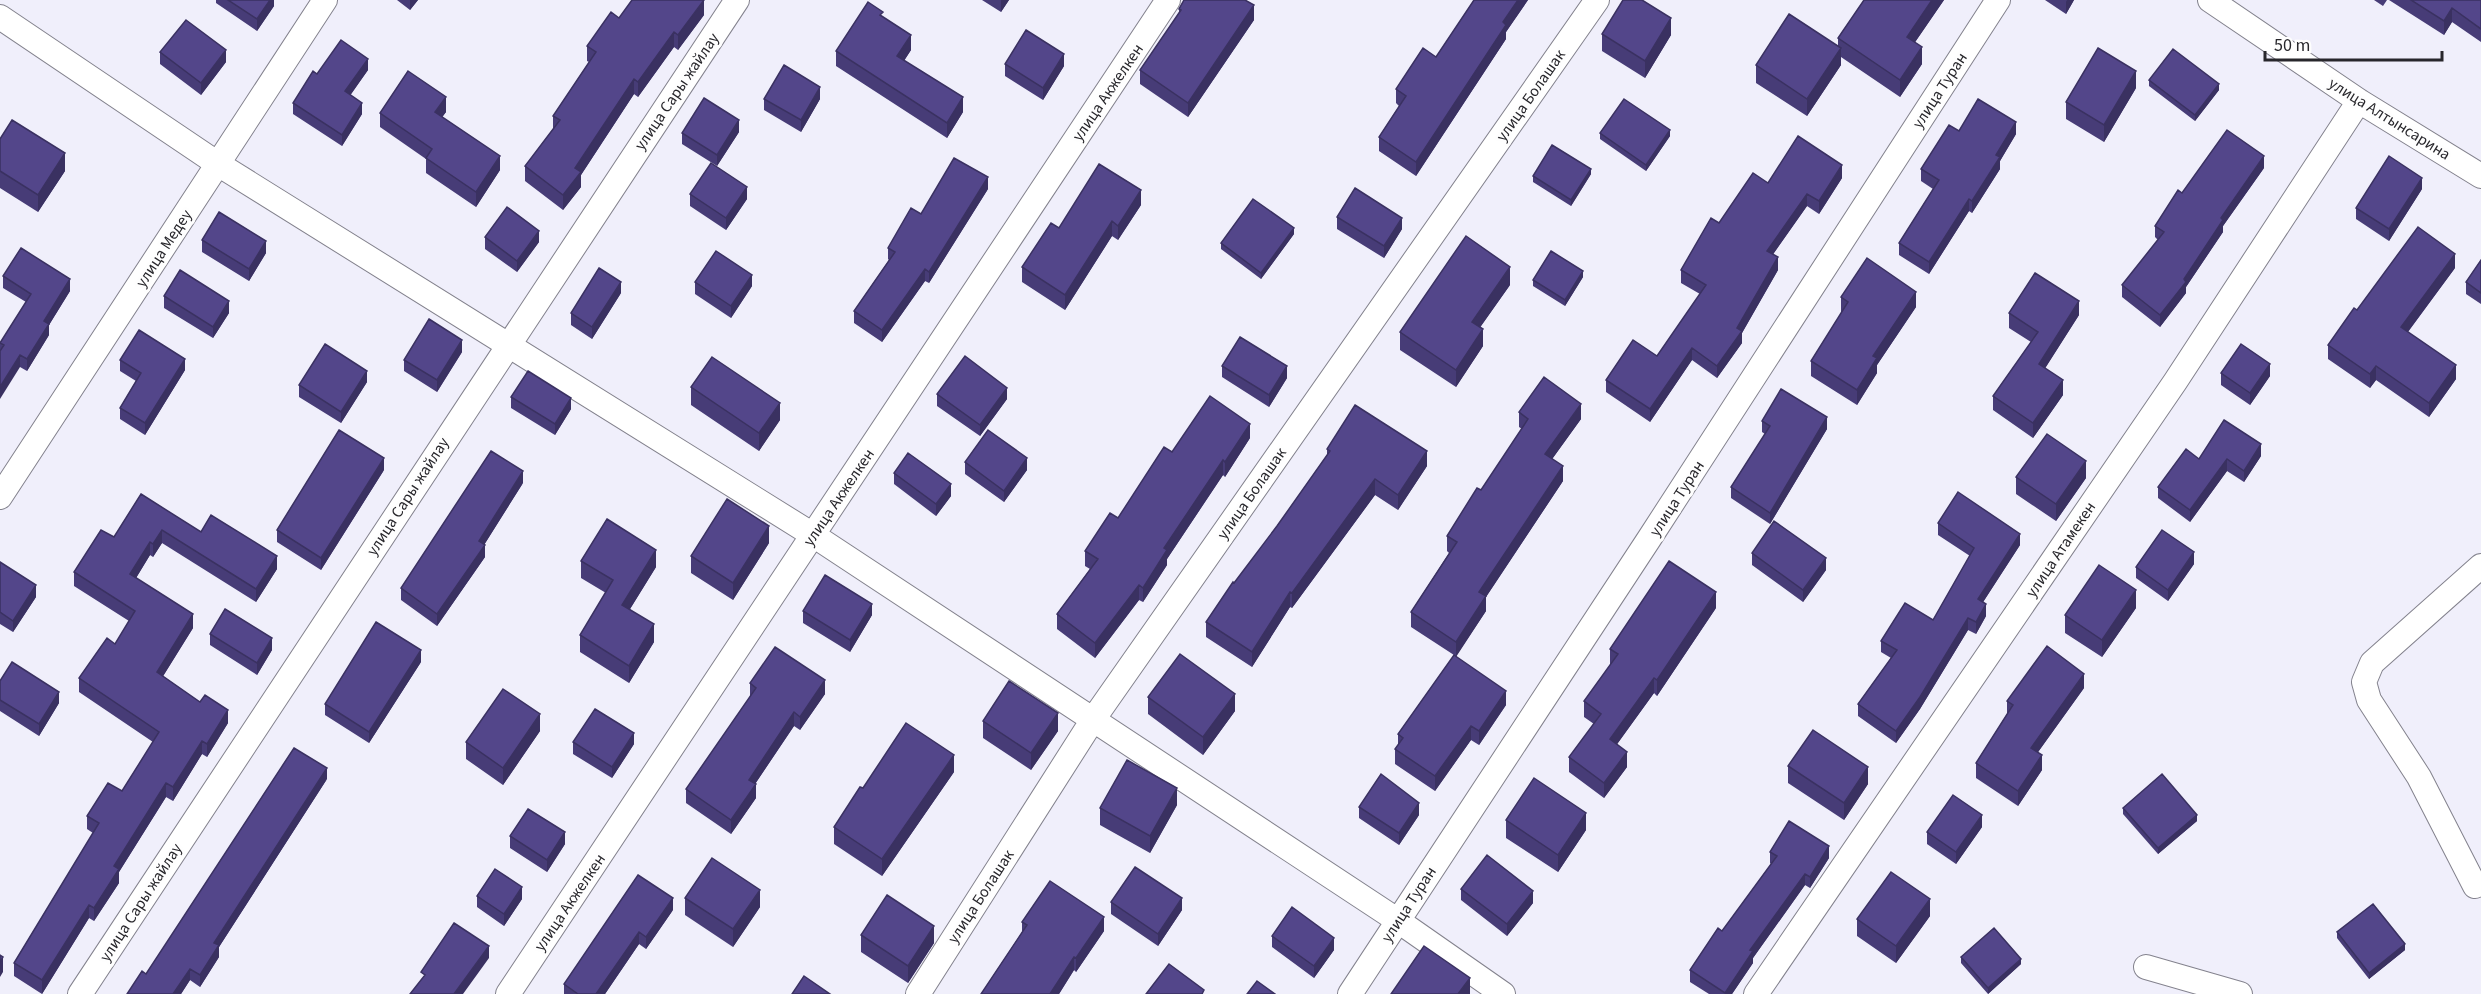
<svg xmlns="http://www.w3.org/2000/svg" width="2481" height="994" font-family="'Source Sans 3',sans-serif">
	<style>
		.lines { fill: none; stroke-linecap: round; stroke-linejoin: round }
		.street-casing { stroke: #83828d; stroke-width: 26 }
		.street { stroke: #fff; stroke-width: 24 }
		.wall { fill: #473c77 }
		.shaded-wall { fill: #3a3161 }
		.building { fill: #53468a; stroke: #3a3161; stroke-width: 1.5 }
		.labels { text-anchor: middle; stroke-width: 6; stroke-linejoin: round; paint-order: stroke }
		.street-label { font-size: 16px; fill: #28272c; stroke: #fefefe }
	</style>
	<rect width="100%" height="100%" fill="#f0effb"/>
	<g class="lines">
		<g class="street-casing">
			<path id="street" d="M2210,0L2359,101L2481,176
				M0,17L218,164L813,535L1397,920L1503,994
				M0,497L325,0
				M2475,886L2419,777L2369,700L2364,682L2372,663L2481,566
				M2146,967L2240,994
				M80,994L737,0
				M508,994L1168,0
				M918,994L1092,721L1597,0
				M1350,994L1649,539L1998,0
				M1756,994L2175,382L2359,101"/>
		</g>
		<use href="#street" class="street"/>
	</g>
	<path class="wall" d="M216,0H274V6L257,31L216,3Z
		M397,0H418L410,10Z
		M982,0H1009L1001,12Z
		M1474,0H1528L1506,32V39L1416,176L1379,151V137L1399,106L1396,103V89L1436,57Z
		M1864,0H1944L1915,42L1922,64L1900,97L1841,57V65L1807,116L1756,83V65L1838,46V38Z
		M2045,0H2074L2066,14Z
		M2374,0H2387L2383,6Z
		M2389,0H2481V42L2452,22L2444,35Z
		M1179,9L1254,20L1188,117L1140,84V70L1179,14Z
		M704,15L678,50L674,47L638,97L634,94L581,175V187L563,210L525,181V166L553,129V116L589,62L587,61V46L619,18Z
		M883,17L911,50L904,61L963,112L947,138L836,66V51Z
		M1602,34L1671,35L1645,78L1602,51Z
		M160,52L226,62L201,95L160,64Z
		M1005,64L1064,66L1043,100L1005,76Z
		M368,70L350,95L362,114L342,146L293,114V103L317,74Z
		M2149,80L2219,90L2195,121L2149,86Z
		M2136,88L2104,142L2066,119V102Z
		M764,99H820L801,132L764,110Z
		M446,112L442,117L500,170L476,207L426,173V159L380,127V113Z
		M1959,131L2016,134L2000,161V169L1972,213L1969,211L1929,274L1899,255V243L1933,189L1921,181V169Z
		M739,132L717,166L682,144V133Z
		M1600,133L1670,136L1646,171L1600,139Z
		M0,139L65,171L38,212L0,188Z
		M2264,168L2223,226V232L2186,287V293L2160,327L2122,297V285L2158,240L2155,237V226L2182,193Z
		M1591,174L1571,206L1533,182V176Z
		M1842,178L1819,214L1807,206L1773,254L1778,270L1742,333V343L1717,378L1692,360L1650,422L1606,392V380L1657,356L1700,294L1681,283V270L1719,223L1768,183Z
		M988,189L929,283L925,281L882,342L854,323V311L889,260L888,259V248L921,214Z
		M2422,189L2389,241L2356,219V208Z
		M690,194L747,199L726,230L690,206Z
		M1141,205L1118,240L1112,236L1065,310L1022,282V267L1059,228Z
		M1337,217L1402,229L1384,258L1337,229Z
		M1294,234L1261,279L1221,249V243Z
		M485,237L539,242L517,272L485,249Z
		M202,240L266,253L249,281L202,252Z
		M2481,260V304L2466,294V282Z
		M2455,268L2408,332L2456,379L2429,417L2376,380L2370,388L2328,359V345L2357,310Z
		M3,276L70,291L49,325V335L27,371L20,367L0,351V343L26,302L3,288Z
		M1583,277L1565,306L1533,286V280Z
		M695,282L752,286L731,318L695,294Z
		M1510,285L1480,327L1483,346L1456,387L1400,350V332Z
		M621,293L592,339L571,325V313Z
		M164,296L229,313L213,338L164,308Z
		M1841,297L1916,307L1877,365V373L1857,405L1811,376V361L1842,312H1841Z
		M2009,313L2079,315L2045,368L2063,395L2033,438L1993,410V396L2031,342L2009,328Z
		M462,352L437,392L404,371V360Z
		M120,360L185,370L145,435L120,419V408L136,381L120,371Z
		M1222,366L1287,378L1269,407L1222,377Z
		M2221,373L2270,376L2250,405L2221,385Z
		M367,382L341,423L299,397V385Z
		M691,387L780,420L759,451L691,405Z
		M937,394L1007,399L980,436L937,406Z
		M511,397L571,409L555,435L511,408Z
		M1519,412L1581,419L1552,459L1563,481L1486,597V611L1456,656L1506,705L1479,745L1471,740L1435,791L1395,764V749L1398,745V734L1454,655L1411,627V612L1449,553L1447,551V536L1481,490L1522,429L1519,427Z
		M1762,421L1827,429L1770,524L1731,498V487L1765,434L1762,432Z
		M1250,438L1225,477L1223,475L1167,559V565L1143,602L1139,600L1095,658L1057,629V614L1090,569L1085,566V551L1118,518L1172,452Z
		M1327,449L1427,466L1398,510L1375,495L1292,608L1290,607L1252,667L1206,637V622L1277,526L1327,455Z
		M2261,456L2244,482L2227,471L2190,522L2158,498V487L2199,459Z
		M965,462L1027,470L1004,502L965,474Z
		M384,470L321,570L277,542V530Z
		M894,473L951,496L936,516L894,484Z
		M2016,477L2086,478L2056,521L2016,494Z
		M523,483L484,545L485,557L437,626L401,600V588Z
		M141,494L201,532L277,569L256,602L162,543L153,557L150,555L136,578L193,628L163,676L228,723L207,757L202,754L173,801L166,797L119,872V883L94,921L89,918L42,994L14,976V963L93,833L87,829V816L122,791L153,742L79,692V678L115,644L129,621L74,586V572L114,537Z
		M1938,523L2020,545L1983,602L1986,616L1976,634L1968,630L1920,709L1896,743L1858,716V704L1891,658L1881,652V641L1933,620L1970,556L1938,535Z
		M769,543L733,600L691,573V556Z
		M1752,553L1826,570L1803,602L1752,565Z
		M581,561L656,567L630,609L654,642L629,683L580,652V635L606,593L581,578Z
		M0,562L36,597L13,632L0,624Z
		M2194,564L2168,601L2136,578V567Z
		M1716,608L1657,696L1654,693L1617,744L1627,767L1604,798L1569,772V757L1594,724L1584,717V701L1611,665L1610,664V649Z
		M2136,608L2102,657L2065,633V615Z
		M803,611L872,615L850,652L803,623Z
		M210,634L272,650L257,675L210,645Z
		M421,662L369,743L325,715V704Z
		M0,681L59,703L39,736L0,711Z
		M750,683L825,694L800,730L794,726L755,784L756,798L731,834L686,803V789L750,697Z
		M2084,688L2038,752L2042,770L2018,806L1976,778V763L2007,714V701Z
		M1148,697L1235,711L1203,755L1148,714Z
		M983,721L1058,731L1031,770L983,738Z
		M540,731L503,785L466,759V742Z
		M573,742L634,744L612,778L573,754Z
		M1788,766L1868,784L1844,820L1788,783Z
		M954,772L882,876L834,844V827L863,788Z
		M327,779L219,947V957L200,987L190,980L181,994H127Z
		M1177,805L1150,853L1100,825V808Z
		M1359,807L1419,815L1399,845L1359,818Z
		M2123,808L2197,821L2158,854L2123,814Z
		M1506,820L1586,830L1558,872L1506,838Z
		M1982,827L1956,864L1927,844V832Z
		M510,836L565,844L547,872L510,848Z
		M1770,852L1829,858L1810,888L1805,885L1753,958V963L1732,994H1709L1690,982V970L1722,931L1771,864L1770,863Z
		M1461,889L1533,903L1507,936L1461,900Z
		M477,896L522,899L504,926L477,907Z
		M685,898L760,907L733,947L685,915Z
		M1111,902L1182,910L1158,946L1111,914Z
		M673,910L646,949L639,944L605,994H564V984Z
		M1930,916L1896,963L1857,936V919Z
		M1022,922L1104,931L1076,972L1074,970L1059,994H981L1022,932Z
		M2337,932L2405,950L2369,979L2337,938Z
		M861,935L934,943L908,983L861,952Z
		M1272,936L1334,950L1314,978L1272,947Z
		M1961,957L2021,964L1988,994L1961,963Z"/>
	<path class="shaded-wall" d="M270,0H274V6L257,31V19Z
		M410,0H418L410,10Z
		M704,0V15L678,50V35Z
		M1001,0H1009L1001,12Z
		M1518,0H1528L1506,32V39L1416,176V162L1503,22Z
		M1932,0H1944L1907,54V37Z
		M2067,0H2074L2066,14V2Z
		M1254,5V20L1188,117V103Z
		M2452,8V22L2444,35V21Z
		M1671,18V35L1645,78V61Z
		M674,32V47L638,97V82Z
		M911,35V50L897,71V56Z
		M1922,47V64L1900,97V80Z
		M1841,48V65L1807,116V99Z
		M226,50V62L201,95V83Z
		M1064,54V66L1043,100V88Z
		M368,59V70L345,103V91Z
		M2136,71V88L2104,142V125Z
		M634,79V94L581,175V187L563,210V195L575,168Z
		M2219,84V90L2195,121V115Z
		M820,87V99L801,132V120Z
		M446,97V112L435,127V112Z
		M963,97V112L947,138V123Z
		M362,103V114L342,146V135Z
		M739,120V132L717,166V155Z
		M2016,122V134L2000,161V169L1972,213V201L1996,155Z
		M1670,130V136L1646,171V165Z
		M65,153V171L38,212V195Z
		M500,156V170L476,207V192Z
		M2264,156V168L2223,226V232L2186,287V293L2160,327V315L2184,279L2221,218Z
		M1842,165V178L1819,214V201Z
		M1591,169V174L1571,206V200Z
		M988,177V189L929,283V272Z
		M2422,178V189L2389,241V229Z
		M747,187V199L726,230V218Z
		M1141,190V205L1118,240V226Z
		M1807,194V206L1767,263V251Z
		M1969,199V211L1929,274V262Z
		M1402,218V229L1384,258V246Z
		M1112,221V236L1065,310V295Z
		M1294,228V234L1261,279V273Z
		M539,231V242L517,272V261Z
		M266,241V253L249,281V269Z
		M2455,254V268L2401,341V327Z
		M1778,257V270L1742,333V343L1717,378V366L1737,328Z
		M1510,267V285L1472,339V322Z
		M925,269V281L882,342V330Z
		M1583,271V277L1565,306V300Z
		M752,275V286L731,318V306Z
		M70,279V291L49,325V335L27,371V359L44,321Z
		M621,282V293L592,339V327Z
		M1916,292V307L1877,365V373L1857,405V390L1873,356Z
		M229,301V313L213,338V327Z
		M2079,301V315L2039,378V364Z
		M1483,329V346L1456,387V370Z
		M462,340V352L437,392V380Z
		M1692,348V360L1650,422V409Z
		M20,355V367L0,399V387Z
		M185,359V370L145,435V423Z
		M2270,364V376L2250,405V393Z
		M2456,365V379L2429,417V403Z
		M1287,366V378L1269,407V395Z
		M2376,366V380L2370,388V374Z
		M367,371V382L341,423V412Z
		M2063,380V395L2033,438V423Z
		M1007,388V399L980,436V425Z
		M571,398V409L555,435V424Z
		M780,403V420L759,451V433Z
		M1581,404V419L1545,469V454Z
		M1827,417V429L1770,524V513Z
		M1250,424V438L1225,477V462Z
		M2261,444V456L2244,482V471Z
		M1427,451V466L1398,510V495Z
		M384,458V470L321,570V558Z
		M1027,458V470L1004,502V491Z
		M2227,459V471L2190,522V510Z
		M1223,460V475L1167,559V565L1143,602V588L1164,548Z
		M2086,461V478L2056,521V504Z
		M1563,466V481L1486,597V611L1456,657V642L1479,592Z
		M523,471V483L479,553V541Z
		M1375,479V495L1292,608V593Z
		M951,484V496L936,516V504Z
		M769,526V543L733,600V583Z
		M162,530V543L153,557V544Z
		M2020,534V545L1978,610V599Z
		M150,542V555L130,588V574Z
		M485,545V557L437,626V614Z
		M656,550V567L622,622V605Z
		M2194,552V564L2168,601V590Z
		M277,556V569L256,602V589Z
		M1826,558V570L1803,602V590Z
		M36,585V597L13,632V621Z
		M1139,585V600L1095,658V643Z
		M2136,590V608L2102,657V640Z
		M1290,592V607L1252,667V652Z
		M1716,592V608L1657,696V680Z
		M872,604V615L850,652V640Z
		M1986,604V616L1976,634V622Z
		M193,614V628L157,686V672Z
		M1968,618V630L1920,709L1896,743V731Z
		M654,624V642L629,683V666Z
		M272,638V650L257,675V663Z
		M421,650V662L369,743V732Z
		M2084,674V688L2031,762V748Z
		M1654,678V693L1610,754V739Z
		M825,680V694L800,730V717Z
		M1506,691V705L1479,745V731Z
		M59,692V703L39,736V724Z
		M1235,694V711L1203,755V737Z
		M228,710V723L207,757V744Z
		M794,712V726L749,793V780Z
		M1058,713V731L1031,770V753Z
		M540,714V731L503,785V768Z
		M1471,726V740L1435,791V776Z
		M634,733V744L612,778V767Z
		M202,741V754L173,801V787Z
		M1627,752V767L1604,798V783Z
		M954,755V772L882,876V859Z
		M2042,755V770L2018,806V791Z
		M1868,767V784L1844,820V803Z
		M327,768V779L219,947V957L200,987V975L214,943Z
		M166,783V797L119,872V883L94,921V908L114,866Z
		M756,784V798L731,834V820Z
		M1177,788V805L1150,853V836Z
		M1419,803V815L1399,845V833Z
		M1586,813V830L1558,872V855Z
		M1982,815V827L1956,864V852Z
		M2197,815V821L2158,854V848Z
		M565,832V844L547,872V860Z
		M1829,846V858L1810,888V877Z
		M1805,874V885L1753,958V963L1732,994H1725L1750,950Z
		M522,887V899L504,926V914Z
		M760,890V907L733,947V929Z
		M1533,891V903L1507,936V924Z
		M673,898V910L646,949V937Z
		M1182,898V910L1158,946V934Z
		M1930,899V916L1896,963V946Z
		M89,905V918L42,994V980Z
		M1104,917V931L1076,972V958Z
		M934,926V943L908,983V966Z
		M639,932V944L605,994H596Z
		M1334,938V950L1314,978V966Z
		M2405,944V950L2369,979V973Z
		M489,946V958L463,994H454Z
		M3,957V972L0,977V962Z
		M1074,957V970L1059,994H1050Z
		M2021,959V964L1988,994V988Z
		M190,969V980L181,994H173Z
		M1470,978V994H1458Z"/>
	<path class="building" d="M228,0H270L257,19Z
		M632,0H704L678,35L674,32L638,82L634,79L575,168L581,172L563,195L525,166L560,120L553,116L596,52L587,46L611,12L619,18Z
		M1184,0H1245L1254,5L1188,103L1140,70L1181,10L1179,9Z
		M1474,0H1518L1503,22L1506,25L1416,162L1379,137L1406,96L1396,89L1423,48L1436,57Z
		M1623,0H1642L1671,18L1645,61L1602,34Z
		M1864,0H1932L1907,37L1922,47L1900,80L1838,38Z
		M2411,0H2481V29L2452,8L2444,21Z
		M868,2L883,12L880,15L911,35L897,56L963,97L947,123L836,51Z
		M1789,14L1841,48L1807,99L1756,65Z
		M186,20L226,50L201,83L160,52Z
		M1026,30L1064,54L1043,88L1005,64Z
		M341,40L368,59L345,91L362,103L342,135L293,103L313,71L317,74Z
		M2098,48L2136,71L2104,125L2066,102Z
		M2173,49L2219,84L2195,115L2149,80Z
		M784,65L820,87L801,120L764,99Z
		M408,71L446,97L435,112L500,156L476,192L426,158L432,149L380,113Z
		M704,98L739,120L717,155L682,133Z
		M1624,99L1670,130L1646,165L1600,133Z
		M1978,99L2016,122L1996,155L2000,157L1972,201L1969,199L1929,262L1899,243L1939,180L1921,169L1949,125L1959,131Z
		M12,120L65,153L38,195L0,171V139Z
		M2227,130L2264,156L2221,218L2223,220L2184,279L2186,282L2160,315L2122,285L2164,232L2155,226L2178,190L2182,193Z
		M1798,136L1842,165L1819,201L1807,194L1767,251L1778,257L1737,328L1742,331L1717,366L1692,348L1650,409L1606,380L1633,340L1657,356L1706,285L1681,270L1711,218L1719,223L1753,173L1768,183Z
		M1552,145L1591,169L1571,200L1533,176Z
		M2389,156L2422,178L2389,229L2356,208Z
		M954,158L988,177L929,272L925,269L882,330L854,311L895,252L888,248L911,208L921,214Z
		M711,163L747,187L726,218L690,194Z
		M1099,164L1141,190L1118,226L1112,221L1065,295L1022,267L1051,223L1059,228Z
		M1355,188L1402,218L1384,246L1337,217Z
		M1253,199L1294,228L1261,273L1221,243Z
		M507,207L539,231L517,261L485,237Z
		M219,212L266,241L249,269L202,240Z
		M2418,227L2455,254L2401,327L2456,365L2429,403L2376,366L2370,374L2328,345L2354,308L2357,310Z
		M1466,236L1510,267L1472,322L1483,329L1456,370L1400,332Z
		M21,248L70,279L44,321L49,324L27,359L20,355L0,387V351L4,345L0,343L31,294L3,276Z
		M716,251L752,275L731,306L695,282Z
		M1551,251L1583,271L1565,300L1533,280Z
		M1867,258L1916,292L1873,356L1877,358L1857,390L1811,361L1848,302L1841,297Z
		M2481,260V293L2466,282Z
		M599,268L621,282L592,327L571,313Z
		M180,270L229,301L213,327L164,296Z
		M2035,273L2079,301L2039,364L2063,380L2033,423L1993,396L2038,332L2009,313Z
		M429,319L462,340L437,380L404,360Z
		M139,330L185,359L145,423L120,408L141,373L120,360Z
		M1240,337L1287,366L1269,395L1222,366Z
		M325,344L367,371L341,412L299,385Z
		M2241,344L2270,364L2250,393L2221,373Z
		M965,356L1007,388L980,425L937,394Z
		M712,357L780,403L759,433L691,387Z
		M528,371L571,398L555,424L511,397Z
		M1544,377L1581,404L1545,454L1563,466L1479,592L1486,596L1456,642L1411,612L1457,542L1447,536L1477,488L1481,490L1528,419L1519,412Z
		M1781,389L1827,417L1770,513L1731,487L1770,426L1762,421Z
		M1210,396L1250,424L1225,462L1223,460L1164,548L1167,550L1143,588L1139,585L1095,643L1057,614L1098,559L1085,551L1110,513L1118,518L1164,447L1172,452Z
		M1355,405L1427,451L1398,495L1375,479L1292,593L1290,592L1252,652L1206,622L1233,582L1234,583L1277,526L1330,451L1327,449Z
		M2224,420L2261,444L2244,471L2227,459L2190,510L2158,487L2186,449L2199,459Z
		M339,430L384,458L321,558L277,530Z
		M988,430L1027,458L1004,491L965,462Z
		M2047,434L2086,461L2056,504L2016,477Z
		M491,451L523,471L479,541L485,545L437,614L401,588Z
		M908,453L951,484L936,504L894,473Z
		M1958,492L2020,534L1978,599L1986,604L1976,622L1968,618L1920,697L1896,731L1858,704L1897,650L1881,641L1905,603L1933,620L1974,548L1938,523Z
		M141,494L201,532L211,515L277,556L256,589L162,530L153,544L150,542L130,574L193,614L157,672L200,702L205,695L228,710L207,744L202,741L173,787L166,783L114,866L119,869L94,908L89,905L42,980L14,963L99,823L87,816L108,783L122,791L159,732L79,678L107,638L115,644L135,611L74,572L101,530L114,537Z
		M727,499L769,526L733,583L691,556Z
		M607,519L656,550L622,605L654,624L629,666L580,635L613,580L581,561Z
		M1774,521L1826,558L1803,590L1752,553Z
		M2162,530L2194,552L2168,590L2136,567Z
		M1669,561L1716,592L1657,680L1654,678L1610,739L1627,752L1604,783L1569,757L1601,714L1584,701L1618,654L1610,649Z
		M0,562L36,585L13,621L0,612Z
		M2099,565L2136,590L2102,640L2065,615Z
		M825,575L872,604L850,640L803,611Z
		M225,609L272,638L257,663L210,634Z
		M376,622L421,650L369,732L325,704Z
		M2047,646L2084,674L2031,748L2042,755L2018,791L1976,763L2013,705L2007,701Z
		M775,647L825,680L800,717L794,712L749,780L756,784L731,820L686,789L756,688L750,683Z
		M1180,654L1235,694L1203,737L1148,697Z
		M1454,655L1506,691L1479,731L1471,726L1435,776L1395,749L1403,738L1398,734Z
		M12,662L59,692L39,724L0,700V681Z
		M1009,681L1058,713L1031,753L983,721Z
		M503,689L540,714L503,768L466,742Z
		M595,709L634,733L612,767L573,742Z
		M906,723L954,755L882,859L834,827L860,787L863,788Z
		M1813,730L1868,767L1844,803L1788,766Z
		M294,748L327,768L214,943L219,945L200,975L190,969L173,994H127L142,971L146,974Z
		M1127,760L1177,788L1150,836L1100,808Z
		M1381,774L1419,803L1399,833L1359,807Z
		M2162,774L2197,815L2158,848L2123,808Z
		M1534,778L1586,813L1558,855L1506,820Z
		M1953,795L1982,815L1956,852L1927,832Z
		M528,809L565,832L547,860L510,836Z
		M1789,821L1829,846L1810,877L1805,874L1750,950L1753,951L1725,993L1690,970L1718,928L1722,931L1777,856L1770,852Z
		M1487,855L1533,891L1507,924L1461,889Z
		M712,858L760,890L733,929L685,898Z
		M1135,867L1182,898L1158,934L1111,902Z
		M495,869L522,887L504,914L477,896Z
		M1891,872L1930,899L1896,946L1857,919Z
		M638,875L673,898L646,937L639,932L596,994H578L564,984Z
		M1050,881L1104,917L1076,958L1074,957L1050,994H981L1027,925L1022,922Z
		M887,895L934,926L908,966L861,935Z
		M2373,904L2405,944L2369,973L2337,932Z
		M1292,907L1334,938L1314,966L1272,936Z
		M454,923L489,946L454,994H410L425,975L421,972Z
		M1994,928L2021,959L1988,988L1961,957Z
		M1424,946L1470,978L1458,994H1391Z
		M0,955L3,957L0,962Z
		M1169,964L1204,990L1202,994H1146Z
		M804,976L830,994H792Z
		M1257,981L1275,994H1247Z"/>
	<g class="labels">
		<g class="street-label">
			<text transform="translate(1939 90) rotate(-57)" y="6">улица Туран</text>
			<text transform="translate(676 91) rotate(-56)" y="6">улица Сары жайлау</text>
			<text transform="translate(1107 92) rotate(-56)" y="6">улица Акжелкен</text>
			<text transform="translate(1530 95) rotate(-55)" y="6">улица Болашак</text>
			<text transform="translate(2390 118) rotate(32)" y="6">улица Алтынсарина</text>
			<text transform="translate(163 248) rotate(-57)" y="6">улица Медеу</text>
			<text transform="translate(1251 493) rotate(-55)" y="6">улица Болашак</text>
			<text transform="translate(407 496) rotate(-57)" y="6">улица Сары жайлау</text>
			<text transform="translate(838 497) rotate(-56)" y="6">улица Акжелкен</text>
			<text transform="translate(1676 498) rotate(-57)" y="6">улица Туран</text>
			<text transform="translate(2060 549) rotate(-56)" y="6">улица Атамекен</text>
			<text transform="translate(980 896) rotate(-57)" y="6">улица Болашак</text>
			<text transform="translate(140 902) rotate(-57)" y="6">улица Сары жайлау</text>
			<text transform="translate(569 902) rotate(-56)" y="6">улица Акжелкен</text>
			<text transform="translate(1408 904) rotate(-57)" y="6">улица Туран</text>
		</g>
	</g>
	<path d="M2265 51v9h177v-9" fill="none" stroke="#28272c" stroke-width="3"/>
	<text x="2274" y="51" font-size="18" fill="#28272c" stroke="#fefefe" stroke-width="4.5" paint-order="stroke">50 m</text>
</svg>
